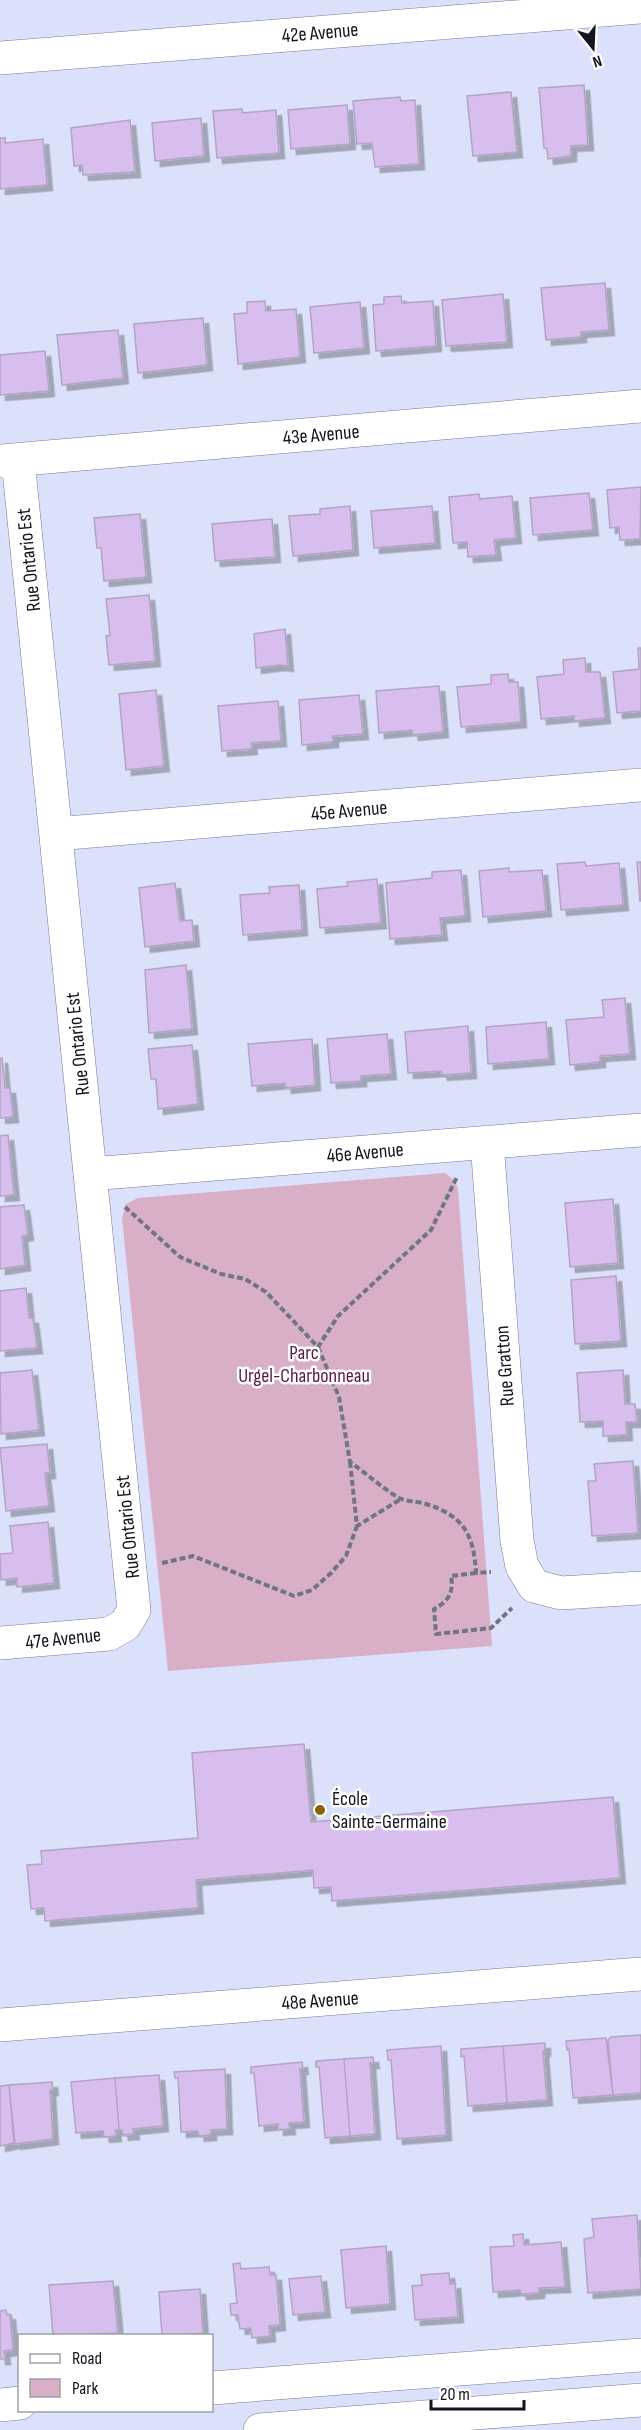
<svg xmlns="http://www.w3.org/2000/svg" width="641" height="2430" font-family="'Sofia Sans Condensed',sans-serif">
	<style>
		.green { fill: #d9aec7 }
		.building { fill: #d8bdef; stroke: #b3a4c1; stroke-width: 1.5; filter: url(#shadow) }
		.lines { fill: none; stroke-linecap: round; stroke-linejoin: round }
		.minor-casing { stroke: #757b98; stroke-width: 34 }
		.path { stroke: #707485; stroke-width: 4; stroke-dasharray: 6 3; stroke-linecap: butt }
		.minor { stroke: #fff; stroke-width: 33 }
		.poi-dot { fill: #876400; stroke: #fff; stroke-width: 2 }
		.labels { text-anchor: middle; stroke-width: 5; stroke-linejoin: round; paint-order: stroke }
		.street-label { font-size: 20px; fill: #12151f; stroke: #fff }
		.park-label { font-size: 20px; fill: #571843; stroke: #fff }
		.poi-label { font-size: 20px; fill: #12151f; stroke: #fff; text-anchor: start }
	</style>
	<defs>
		<filter id="shadow"><feDropShadow dx="5.5" dy="5.5" stdDeviation="0" flood-color="#0004"/></filter>
	</defs>
	<rect width="100%" height="100%" fill="#dbe1fa"/>
	<path class="green" d="M445,1173L455,1181L458,1189L492,1646L168,1671L122,1218L126,1204L138,1198Z"/>
	<path class="building" d="M584,85L588,145L571,146V156L548,159L547,149L544,148L539,88Z
		M511,92L517,152L473,156L467,96Z
		M400,97L401,101L415,100L419,164L375,167L372,143L357,144L353,101Z
		M347,105L350,144L291,149L288,110Z
		M242,109L243,113L276,110L279,153L217,158L213,111Z
		M201,118L204,156L155,161L152,123Z
		M130,120L135,172L83,175L82,165L74,166L71,128Z
		M0,138H5V143L43,139L47,185L0,189Z
		M605,283L609,330L581,332V337L546,340L541,288Z
		M503,294L507,342L446,346L442,300Z
		M401,296L402,303L433,301L436,346L376,351L373,305L384,304V297Z
		M265,301L266,311L296,309L300,357L238,364L234,314L247,313V302Z
		M360,302L364,348L314,353L310,307Z
		M203,318L207,365L138,373L134,324Z
		M118,330L123,378L62,385L57,335Z
		M45,351L49,391L0,395V355Z
		M641,487L640,539L620,540L619,527L610,528L607,490Z
		M589,493L593,530L533,535L530,498Z
		M479,494L480,499L512,496L516,538L494,540L496,555L468,557L467,542L453,543L449,497Z
		M350,506L353,550L293,556L289,516L320,514V509Z
		M432,506L435,543L374,548L371,511Z
		M140,514L146,577L104,581L101,548H97L94,518Z
		M272,519L275,557L215,561L212,524Z
		M149,595L155,661L109,665L106,636L110,635L106,599Z
		M285,629L288,666L280,665L256,668L254,634Z
		M638,648H641V711L617,713L613,672L639,669Z
		M585,658L586,672H600L605,718L574,721V716L541,719L537,677L564,674L563,660Z
		M508,674L509,682H518L521,722L461,727L457,687L491,684V675Z
		M439,686L443,732L413,735L412,730L379,733L376,691Z
		M156,690L164,766L126,770L119,694Z
		M359,695L363,734L333,736V742L302,745L299,700Z
		M278,701L281,741L251,743L252,749L222,751L218,706Z
		M585,862L586,866L619,863L623,905L561,910L557,864Z
		M637,862H641V901H640Z
		M509,868V872L542,870L546,911L483,917L479,871Z
		M461,870L465,916L440,918L442,935L390,939L386,883L432,878V872Z
		M377,879L381,923L320,928L317,889L348,886L347,882Z
		M175,883L180,921L192,920L194,941L145,947L139,888Z
		M299,885L302,930L243,935L240,895L270,893L269,887Z
		M186,965L192,1029L149,1033L145,970Z
		M625,998L630,1054L600,1056V1062L570,1065L566,1020L604,1017L602,1000Z
		M546,1022L549,1059L488,1064L486,1027Z
		M468,1026L471,1073L442,1075L441,1071L408,1073L405,1032Z
		M387,1034L391,1074L361,1076V1081L331,1083L327,1039Z
		M312,1039L315,1085L286,1088L285,1083L252,1086L248,1044Z
		M192,1045L198,1104L158,1109L156,1079H151L148,1049Z
		M0,1058H2L5,1088H10L13,1117L0,1118Z
		M8,1135L14,1195L0,1196V1136Z
		M613,1199L618,1263L570,1267L565,1203Z
		M24,1205L28,1235L22,1236L25,1265L0,1269V1207Z
		M616,1276L621,1341L575,1344L571,1280Z
		M26,1288L29,1318H33L37,1348L0,1351V1291Z
		M32,1370L39,1430L1,1434L0,1373Z
		M623,1370L625,1404H635L637,1422H626L627,1435L603,1436V1421L580,1422L577,1373Z
		M47,1444L50,1473H45L49,1506L6,1511L0,1448Z
		M633,1461L638,1533L592,1536L588,1481H596L594,1464Z
		M48,1522L54,1583L17,1587V1578L1,1580L0,1554L13,1553L10,1526Z
		M304,1744L311,1822L613,1797L620,1878L332,1901L331,1887L314,1888L313,1870L196,1880L198,1908L45,1921L44,1908L31,1909L27,1865L42,1864L41,1851L198,1838L192,1753Z
		M641,2035V2093L613,2095L608,2040L611,2037Z
		M606,2038L613,2095L573,2098L569,2049L567,2050L566,2041Z
		M545,2043V2051H543L547,2100L507,2103L503,2046Z
		M441,2046L446,2135L397,2139L391,2060H388L387,2050Z
		M503,2046L507,2103L468,2106L464,2056L461,2057V2049Z
		M373,2057L374,2063H370L375,2134L350,2136L344,2059Z
		M344,2059L350,2136L325,2138L319,2067H316V2061Z
		M302,2062L303,2069H300L304,2122L289,2123L290,2129L278,2130V2124L259,2126L254,2073H251V2067Z
		M225,2069L227,2129L211,2130V2135L199,2136L198,2131L181,2132L178,2078H175L174,2072Z
		M159,2075L163,2126L133,2129L134,2134L123,2135L122,2130H119L115,2078Z
		M115,2078L119,2130H115L116,2136L104,2137L103,2131L76,2133L71,2082Z
		M52,2082L53,2090H50L53,2139L15,2144L9,2085Z
		M9,2085L14,2143L0,2146V2086Z
		M637,2215L641,2289L588,2293L584,2239L594,2237L592,2219Z
		M523,2234L524,2245L561,2242L565,2287L539,2288V2293L521,2294L520,2290L493,2292L490,2247L514,2246L513,2235Z
		M386,2246L390,2304L346,2308L341,2250Z
		M240,2263L241,2269L269,2267L270,2275H276L280,2325L269,2326L270,2336L252,2338L251,2328L240,2329L238,2315H231L230,2304L237,2303L233,2264Z
		M449,2273L450,2284L455,2283L458,2317L415,2320L412,2286L422,2285L421,2275Z
		M321,2276L325,2312L293,2315L289,2279Z
		M113,2281L118,2333L53,2336L49,2285Z
		M200,2289L203,2333L162,2336L159,2292Z
		M6,2310L7,2315L10,2314L13,2350L4,2351L5,2359H0V2311Z"/>
	<g class="lines">
		<g class="minor-casing">
			<path id="minor" d="M0,58L641,7
				M0,461L641,406
				M56,834L641,785
				M487,1142L517,1541L522,1566L534,1586L561,1593L641,1588
				M90,1174L641,1130
				M0,1643L109,1634L125,1625L134,1610L18,460
				M0,2025L641,1974
				M212,2388L641,2355
				M0,2405L20,2403
				M260,2430L641,2400"/>
		</g>
		<path class="path" d="M125,1207L180,1257L221,1274L245,1279L266,1292L318,1347L338,1316L431,1230L457,1177
			M318,1347L339,1397L350,1462C366,1473 382,1488 399,1498C407,1502 418,1501 426,1504C464,1516 474,1535 476,1573L491,1572
			M350,1462L357,1526L401,1499
			M162,1563L193,1556L294,1596L312,1590L331,1573L346,1556L357,1526
			M476,1573L451,1576C454,1592 449,1601 434,1609L436,1634L491,1628L512,1608"/>
		<use href="#minor" class="minor"/>
	</g>
	<circle class="poi-dot" cx="320" cy="1810" r="6"/>
	<g class="labels">
		<g class="street-label">
			<text transform="translate(320 32) rotate(-5)" y="7">42e Avenue</text>
			<text transform="translate(321 434) rotate(-5)" y="7">43e Avenue</text>
			<text transform="translate(28 560) rotate(-96)" y="7">Rue Ontario Est</text>
			<text transform="translate(349 810) rotate(-5)" y="7">45e Avenue</text>
			<text transform="translate(77 1044) rotate(-96)" y="7">Rue Ontario Est</text>
			<text transform="translate(365 1152) rotate(-5)" y="7">46e Avenue</text>
			<text transform="translate(504 1366) rotate(-94)" y="7">Rue Gratton</text>
			<text transform="translate(127 1527) rotate(-96)" y="7">Rue Ontario Est</text>
			<text transform="translate(63 1638) rotate(-6)" y="7">47e Avenue</text>
			<text transform="translate(320 2000) rotate(-4)" y="7">48e Avenue</text>
		</g>
		<g class="park-label">
			<text x="304" y="1359">Parc<tspan x="304" dy="23">Urgel-Charbonneau</tspan></text>
		</g>
		<g class="poi-label">
			<text x="332" y="1805">École<tspan x="332" dy="23">Sainte-Germaine</tspan></text>
		</g>
	</g>
	<rect x="18" y="2334" width="195" height="78" fill="#ffffff" stroke="#a0a1a5" stroke-width="1.5"/>
	<rect x="30" y="2354" width="30" height="9" fill="#ffffff" stroke="#a0a1a5" stroke-width="1.5"/>
	<text x="72" y="2364" font-size="18" fill="#12151f">Road</text>
	<rect x="30" y="2379" width="30" height="18" fill="#d9aec7" stroke="#a0a1a5" stroke-width="1.5"/>
	<text x="72" y="2394" font-size="18" fill="#12151f">Park</text>
	<g transform="translate(593 48) rotate(162)" stroke="#ffffff" stroke-width="4.5" paint-order="stroke">
	<path d="M0-4.5L10 22L0 15L-10 22Z" fill="#12151f"/>
	<text y="-9" font-size="16" font-weight="bold" text-anchor="middle" fill="#12151f">N</text>
	</g>
	<path d="M431 2400v9h93v-9" fill="none" stroke="#12151f" stroke-width="3"/>
	<text x="440" y="2400" font-size="18" fill="#12151f" stroke="#ffffff" stroke-width="4.5" paint-order="stroke">20 m</text>
</svg>
